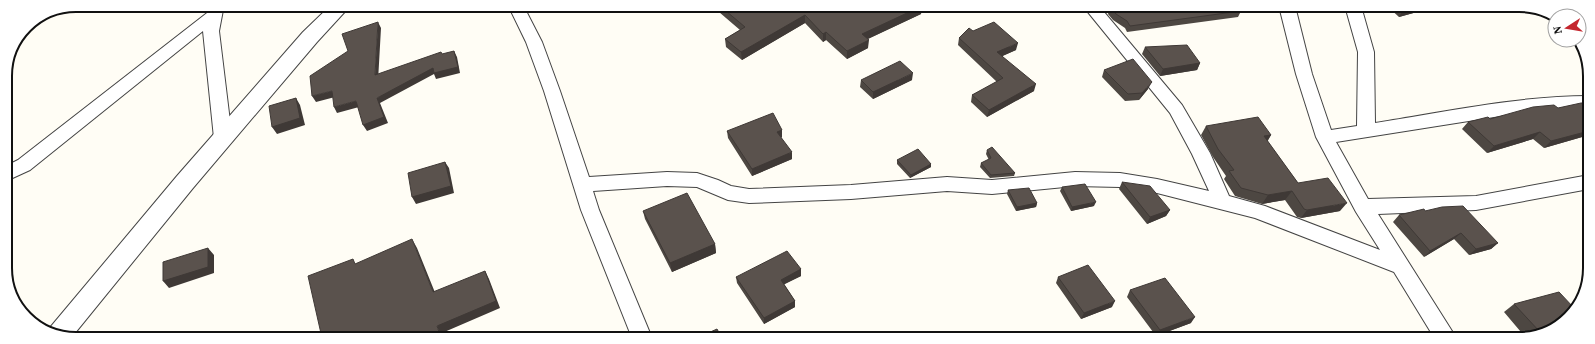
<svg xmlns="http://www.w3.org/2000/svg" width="1595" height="344" font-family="'Source Serif 4',serif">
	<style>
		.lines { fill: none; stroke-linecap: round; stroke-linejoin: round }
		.minor-casing { stroke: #444; stroke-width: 2 }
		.tertiary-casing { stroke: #444; stroke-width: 2 }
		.minor { fill: #fff; fill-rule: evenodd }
		.tertiary { fill: #fff; fill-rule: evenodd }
		.wall { fill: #4d4742 }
		.shaded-wall { fill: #3f3936 }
		.building { fill: #5a524d; stroke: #3f3936 }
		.rim { fill: none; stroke: #111; stroke-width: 2 }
	</style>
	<rect width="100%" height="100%" fill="#fffdf5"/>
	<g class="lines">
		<g class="minor-casing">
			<path id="minor" d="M214,5L220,6L223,10L219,31L232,138L229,143L223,145L217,143L214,138L203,31L30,170L6,181V166L18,160L207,13L210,6Z
				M508,5H523L542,42L560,91L589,177L667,172L697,173L718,180L731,186L749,189L851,185L947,177L992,180L1075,172L1120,173L1157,179L1209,191L1192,154L1170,113L1083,6H1099L1182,105L1210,153L1229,196L1265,206L1380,250L1356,212L1316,137L1296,74L1279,6H1295L1312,74L1331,130L1357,126L1358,52L1345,6H1361L1374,52L1375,123C1444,112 1519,96 1589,96V108H1569L1513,114L1336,142L1368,199L1476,196L1589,175V189L1476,210L1378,214L1457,339H1435L1394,272L1255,218L1157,193L1120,187L1075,186L992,194L947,191L851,199L749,203L728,200L697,187L667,186L593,191L599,210L652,338H632L581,210L544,91L526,42Z"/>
		</g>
		<g class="tertiary-casing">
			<path id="tertiary" d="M331,5H351L317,42L193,188L71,338H62L48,330L177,176L303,32Z"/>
		</g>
		<use href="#minor" class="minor"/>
		<use href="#tertiary" class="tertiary"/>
	</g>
	<path class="wall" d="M712,6H922L921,14L868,39V48L847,59L826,40L823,42L805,23L742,60L726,47L725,39L740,30Z
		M1387,6H1422L1417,12L1399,17Z
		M1110,7L1241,11L1238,17L1127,32L1125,28L1113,20L1108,14Z
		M973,31L1016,50L1002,56L1034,91L987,117L971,102L972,95L997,82L958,45L959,38Z
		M1145,47L1200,63L1197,70L1160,76L1142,54Z
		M1104,70L1148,89L1139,100L1125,101L1102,77Z
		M861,80H912L873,99L860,87Z
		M1589,103V135L1544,148L1533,139L1487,153L1462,129L1468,122L1558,108Z
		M1206,126L1271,135L1267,141L1298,183L1340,211L1301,218L1297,217L1285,200L1262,204L1235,196L1224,179L1226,176L1213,157L1201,135Z
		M782,130V137H781L792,159L752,176L728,138L727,131Z
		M987,150L1015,173L1014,176L990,178L980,167L981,163L989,160L986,154Z
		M897,160L931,164V167L910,178L897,164Z
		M1122,182L1170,210L1166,216L1147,224L1119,189Z
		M1062,187L1094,206L1071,211L1060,191Z
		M1008,190L1037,203L1036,207L1016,211L1007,194Z
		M643,211L715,244L716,253L672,272L645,219Z
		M1425,211L1498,243L1491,249L1469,255L1454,239L1424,257L1393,222L1399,215Z
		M801,269V276L784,284L795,301V307L764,324L737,283L736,277Z
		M1058,277L1112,307L1081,319L1056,283Z
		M1130,290L1191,323L1156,336L1127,297Z
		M1514,304L1566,321L1526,338L1504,312Z"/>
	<path class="shaded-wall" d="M922,6L921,14L861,42L862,34Z
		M1418,6H1422L1417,12L1399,17L1403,10Z
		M805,15V23L742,60L741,52Z
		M378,22L381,28L378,81L375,75Z
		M826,32V40L823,42V34Z
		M869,40L868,48L847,59V51Z
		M1018,43L1016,50L996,59L997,52Z
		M454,51L457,57L460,73L436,79L434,74L380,103L388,123L367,131L363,125L377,98Z
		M1200,63L1197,70L1160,76L1163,69Z
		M913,73L912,80L873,99V92Z
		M1152,82L1148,89L1139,100L1142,93Z
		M1036,84L1034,91L987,117L989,110Z
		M332,91L335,97L316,102L312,96Z
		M296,98L300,105L305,125L277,134L272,127Z
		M356,101L359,107L337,113L334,107Z
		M5,122L8,125L6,136Z
		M782,130V137L777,139V132Z
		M1589,131V135L1544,148L1551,141Z
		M1540,132L1533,139L1487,153L1494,146Z
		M1271,135L1266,144L1264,136Z
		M792,152V159L752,176V169Z
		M445,162L449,168L454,193L416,204L412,197Z
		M931,164V167L910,178L911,175Z
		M1292,191L1285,200L1262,204L1268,195Z
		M1096,202L1094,206L1071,211L1072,207Z
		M1037,203L1036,207L1016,211L1017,207Z
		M1347,203L1340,211L1301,218L1307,210Z
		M1170,210L1166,216L1147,224L1150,217Z
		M1461,233L1454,239L1424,257L1430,251Z
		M412,239L417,248L438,300L433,292Z
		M1498,243L1491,249L1469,255L1476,249Z
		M715,244L716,253L672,272L670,263Z
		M208,248L214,255V273L169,288L163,281Z
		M801,269V276L781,286V280Z
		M485,271L489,279L500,308L442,333L443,338H441L437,326Z
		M795,301V307L764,324V318Z
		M1115,301L1112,307L1081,319L1084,313Z
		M1195,317L1191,323L1156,336L1160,330Z"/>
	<path class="building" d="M720,6H922L862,34L869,40L847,51L826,32L823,34L805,15L741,52L725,39L745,27Z
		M1121,6H1238L1241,11L1130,26L1127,21L1116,14L1110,7Z
		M1399,6H1418L1403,10Z
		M378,22L375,75L441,52L442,54L454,51L458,67L434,73L433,68L377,98L384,117L363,125L356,101L334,107L332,91L312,96L310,76L348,51L342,34Z
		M994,22L1018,43L997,52L1036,84L989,110L972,95L1003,78L959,38L969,28L973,31Z
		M1187,45L1200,63L1163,69L1145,47Z
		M1133,59L1152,82L1142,93L1128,94L1104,70Z
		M900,61L913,73L873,92L861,80Z
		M296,98L300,118L272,127L269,106Z
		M1581,103H1589V131L1551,141L1540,132L1494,146L1468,122L1488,117L1490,119L1533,107L1554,105L1558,108Z
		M773,113L782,130L777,132L792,152L752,169L727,131Z
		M1258,117L1271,135L1264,136L1298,183L1328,178L1347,203L1307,210L1304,209L1292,191L1268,195L1241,188L1229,171L1234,170L1218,149L1206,126Z
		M992,147L1015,173L991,175L981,163L991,158L987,150Z
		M918,149L931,164L911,175L897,160Z
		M445,162L451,186L412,197L408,173Z
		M1122,182L1150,186L1170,210L1150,217Z
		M1085,184L1096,202L1072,207L1062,187Z
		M1029,188L1037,203L1017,207L1008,190Z
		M687,193L715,244L670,263L643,211Z
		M1463,206L1498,243L1476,249L1461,233L1430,251L1399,215L1424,209L1425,211L1442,207Z
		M412,239L433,292L485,271L496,301L437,326L441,338H322L308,276L353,259L355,264Z
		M208,248V267L163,281V262Z
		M787,251L801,269L781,280L795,301L764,318L736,277Z
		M1088,265L1115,301L1084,313L1058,277Z
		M1165,278L1195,317L1160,330L1130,290Z
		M1559,292L1574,308L1566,321L1540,332L1514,304Z
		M717,329L722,338H697Z"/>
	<path d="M0 0H1595V344H0ZM76 12H1519A64 64 0 0 1 1583 76V268A64 64 0 0 1 1519 332H76A64 64 0 0 1 12 268V76A64 64 0 0 1 76 12Z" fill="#fff" fill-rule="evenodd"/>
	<path class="rim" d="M76 12H1519A64 64 0 0 1 1583 76V268A64 64 0 0 1 1519 332H76A64 64 0 0 1 12 268V76A64 64 0 0 1 76 12Z"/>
	<g transform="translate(1567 28) rotate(258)"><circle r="19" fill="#ffffff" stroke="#a0a0a0"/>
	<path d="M0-3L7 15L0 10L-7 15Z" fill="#c4262e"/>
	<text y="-6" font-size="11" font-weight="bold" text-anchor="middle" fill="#111111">N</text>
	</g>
</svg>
